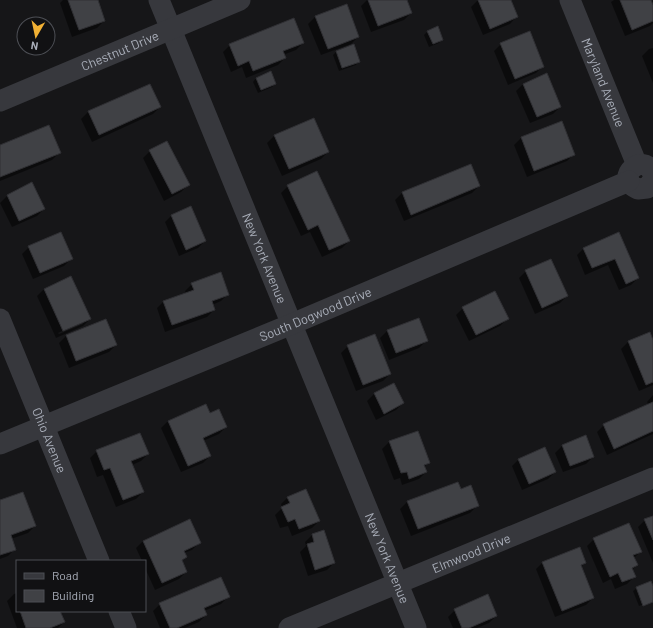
<svg xmlns="http://www.w3.org/2000/svg" width="653" height="628" font-family="Barlow,sans-serif">
	<style>
		.shadow { fill: #0007; fill-rule: evenodd }
		.building { fill: #404145; stroke: #303034 }
		.lines { fill: none; stroke-linecap: round; stroke-linejoin: round }
		.minor { stroke: #37383d; stroke-width: 21 }
		.labels { text-anchor: middle; stroke-width: 3; stroke-linejoin: round; paint-order: stroke }
		.street-label { font-size: 13px; fill: #a8adb8; stroke: #111113 }
	</style>
	<rect width="100%" height="100%" fill="#161618"/>
	<path class="shadow" d="M63,0H97L104,21L97,28L72,37L60,3Z
		M367,0H406L411,13L404,20L371,32L361,6Z
		M478,0H510L517,16L510,24L483,35L471,7Z
		M614,0H650L653,8V23L650,26L625,36L611,2Z
		M315,17L358,37L351,44L321,55L308,24Z
		M428,31L442,39L439,43L429,47L424,35Z
		M303,43L296,50L283,55L285,58L278,65L246,78L242,67L231,72L223,52L230,45Z
		M501,44L543,66L536,73L508,85L494,51Z
		M353,45L359,61L356,65L339,71L333,55L336,52Z
		M653,48V83L642,56L649,49Z
		M546,75L560,107L553,114L530,123L516,91L523,84Z
		M256,78L275,84L272,87L258,93L253,82Z
		M149,85L160,107L153,114L92,142L81,119L88,112Z
		M314,119L328,152L321,159L282,176L267,143L274,136Z
		M561,122L574,154L567,161L527,177L514,145L521,138Z
		M167,142L188,185L181,192L164,201L143,158L150,151Z
		M0,146L59,153L52,160L0,181Z
		M32,184L44,209L37,216L12,227L0,203L7,196Z
		M288,186L349,241L342,248L322,257L310,232L301,236L281,193Z
		M479,186L472,193L404,221L395,200L402,193Z
		M172,215L205,241L198,248L179,256L165,222Z
		M619,234L638,278L631,285L619,290L608,265L585,275L577,255L584,248Z
		M29,247L71,259L64,266L33,279L22,254Z
		M526,271L567,296L560,303L535,314L519,278Z
		M71,277L90,319L83,326L56,338L37,296L44,289ZM83,321V324L59,334L58,333Z
		M192,284L228,294L221,301L212,305L214,310L207,317L165,332L157,308L164,301L186,294L185,291Z
		M494,293L507,319L500,326L469,341L456,315L463,308Z
		M106,320L116,345L109,352L69,368L59,343L66,336Z
		M387,331L426,341L419,348L389,360L380,338Z
		M649,333L653,343V385L639,391L621,349L628,342Z
		M348,346L390,374L383,381L356,391L341,353Z
		M394,385L403,403L396,410L376,420L367,401L374,394Z
		M653,395V434L607,455L597,432L604,425L649,405L647,402Z
		M209,414L226,427L219,434L203,441L210,456L203,463L181,472L161,428L168,421Z
		M417,432L428,463L424,467L426,472L419,479L402,485L400,478L394,480L382,449L389,442Z
		M585,437L593,457L586,464L563,472L555,453L562,446Z
		M97,451L148,454L141,461L132,465L143,492L136,499L116,507L103,475L97,477L90,458Z
		M519,459L555,472L548,479L522,490L512,466Z
		M457,483L460,490L477,506L470,513L411,536L400,509L407,502Z
		M288,497L319,521L312,528L292,536L288,526L280,528L275,515L282,508L281,504Z
		M0,501L35,526L28,533L11,539L15,549L8,556L0,559Z
		M653,517V563L638,527L645,520Z
		M324,531L334,563L327,570L308,576L300,552L306,546L305,542L312,535Z
		M594,539L640,552L634,558L637,565L632,570L634,577L627,584L615,589L611,579L603,583L587,546Z
		M143,541L199,543L192,550L184,553L186,557L182,561L186,572L179,579L155,590L145,568V561H142L136,548Z
		M543,562H585L581,567L593,598L586,605L555,617L536,569Z
		M637,588L653,589V601L639,606L633,591Z
		M17,593V611H59L64,622L58,628H17L7,601L14,594Z
		M228,597L221,604L204,611L206,615L199,622L185,628H160L153,611L160,604Z
		M455,610L496,616L489,623L477,628H453L448,617Z"/>
	<path class="building" d="M68,0H98L105,21L79,30Z
		M368,0H407L412,13L378,26Z
		M478,0H511L518,17L490,29Z
		M620,0H651L653,5V21L632,30Z
		M347,4L359,37L328,49L315,16Z
		M294,18L304,43L283,51L286,58L253,71L249,61L238,66L229,44Z
		M438,26L443,40L433,44L427,31Z
		M530,31L544,67L515,79L500,43Z
		M354,44L360,62L342,68L336,51Z
		M271,71L276,84L261,90L256,78Z
		M547,73L561,107L537,117L523,84Z
		M150,84L161,107L99,135L88,111Z
		M314,118L329,152L289,169L274,135Z
		M562,121L575,155L534,171L521,137Z
		M49,125L61,153L0,177V145Z
		M167,141L190,185L172,194L149,150Z
		M471,164L480,186L411,215L402,192Z
		M317,171L350,241L329,250L318,225L308,230L287,185Z
		M32,182L45,209L19,221L7,195Z
		M191,206L206,241L186,250L171,215Z
		M61,232L73,259L40,273L28,246Z
		M619,232L639,278L626,284L615,259L592,268L583,248Z
		M551,259L568,296L542,308L525,270Z
		M221,272L229,295L212,301L215,310L172,325L163,301L194,290L191,283Z
		M71,276L91,319L63,331L44,289Z
		M495,291L509,319L476,335L462,307Z
		M419,318L428,341L396,353L387,330Z
		M106,319L117,345L76,361L66,335Z
		M650,332L653,340V382L646,385L628,341Z
		M375,334L391,374L363,385L347,345Z
		M394,383L404,403L384,414L374,393Z
		M653,402V431L614,449L603,424Z
		M206,404L210,413L219,409L227,427L203,438L211,456L188,466L168,421Z
		M418,431L430,463L424,465L427,472L409,479L407,472L401,473L389,441Z
		M140,433L149,454L131,461L144,492L123,500L110,468L104,470L96,450Z
		M586,435L594,457L570,466L562,445Z
		M545,447L556,472L529,484L518,459Z
		M458,482L461,489L471,485L479,506L418,529L407,501Z
		M306,489L320,521L299,529L295,519L288,522L281,507L290,503L287,497Z
		M23,492L36,526L11,535L16,550L0,555V500Z
		M653,516V540L644,519Z
		M190,519L201,543L184,551L187,557L182,560L187,572L162,583L143,541Z
		M629,523L642,552L633,555L638,565L632,568L636,577L622,582L618,573L610,577L593,538Z
		M324,530L335,563L315,570L307,544L314,542L312,534Z
		M580,547L586,563L581,565L594,598L562,611L542,562Z
		M221,577L230,597L204,608L207,615L177,628H170L159,603Z
		M651,581L653,586V602L643,606L636,587Z
		M488,594L497,616L469,628H462L454,609Z
		M20,611H60L65,622L50,628H26Z"/>
	<g class="lines">
		<g class="minor">
			<path id="s1" d="M159,0L416,628"/>
			<path id="s2" d="M570,0L637,165"/>
			<path id="s3" d="M0,101L240,0"/>
			<path d="M653,174C644,150 612,178 638,189L647,188L653,180"/>
			<path id="s4" d="M0,319L99,561"/>
			<path id="s5" d="M0,444L292,324L629,181"/>
			<path d="M119,611L126,628"/>
			<path id="s6" d="M289,628L653,478"/>
		</g>
	</g>
	<g class="labels">
		<g class="street-label">
			<text dy="5" stroke="none"><textPath href="#s3" startOffset="130">Chestnut Drive</textPath></text>
			<text dy="5" stroke="none"><textPath href="#s2" startOffset="89">Maryland Avenue</textPath></text>
			<text dy="5" stroke="none"><textPath href="#s1" startOffset="279">New York Avenue</textPath></text>
			<text dy="5" stroke="none"><textPath href="#s5" startOffset="341">South Dogwood Drive</textPath></text>
			<text dy="5" stroke="none"><textPath href="#s4" startOffset="131">Ohio Avenue</textPath></text>
			<text dy="5" stroke="none"><textPath href="#s6" startOffset="197">Elmwood Drive</textPath></text>
			<text dy="5" stroke="none"><textPath href="#s1" startOffset="603">New York Avenue</textPath></text>
		</g>
	</g>
	<rect x="16" y="560" width="130" height="52" fill="#111113" stroke="#4d4f55"/>
	<rect x="24" y="573" width="20" height="6" fill="#37383d" stroke="#4d4f55"/>
	<text x="52" y="580" font-size="12" fill="#a8adb8">Road</text>
	<rect x="24" y="590" width="20" height="12" fill="#404145" stroke="#4d4f55"/>
	<text x="52" y="600" font-size="12" fill="#a8adb8">Building</text>
	<g transform="translate(36 36) rotate(189)"><circle r="19" fill="#111113" stroke="#4d4f55"/>
	<path d="M0-3L7 15L0 10L-7 15Z" fill="#f2b134"/>
	<text y="-6" font-size="11" font-weight="bold" text-anchor="middle" fill="#a8adb8">N</text>
	</g>
</svg>
